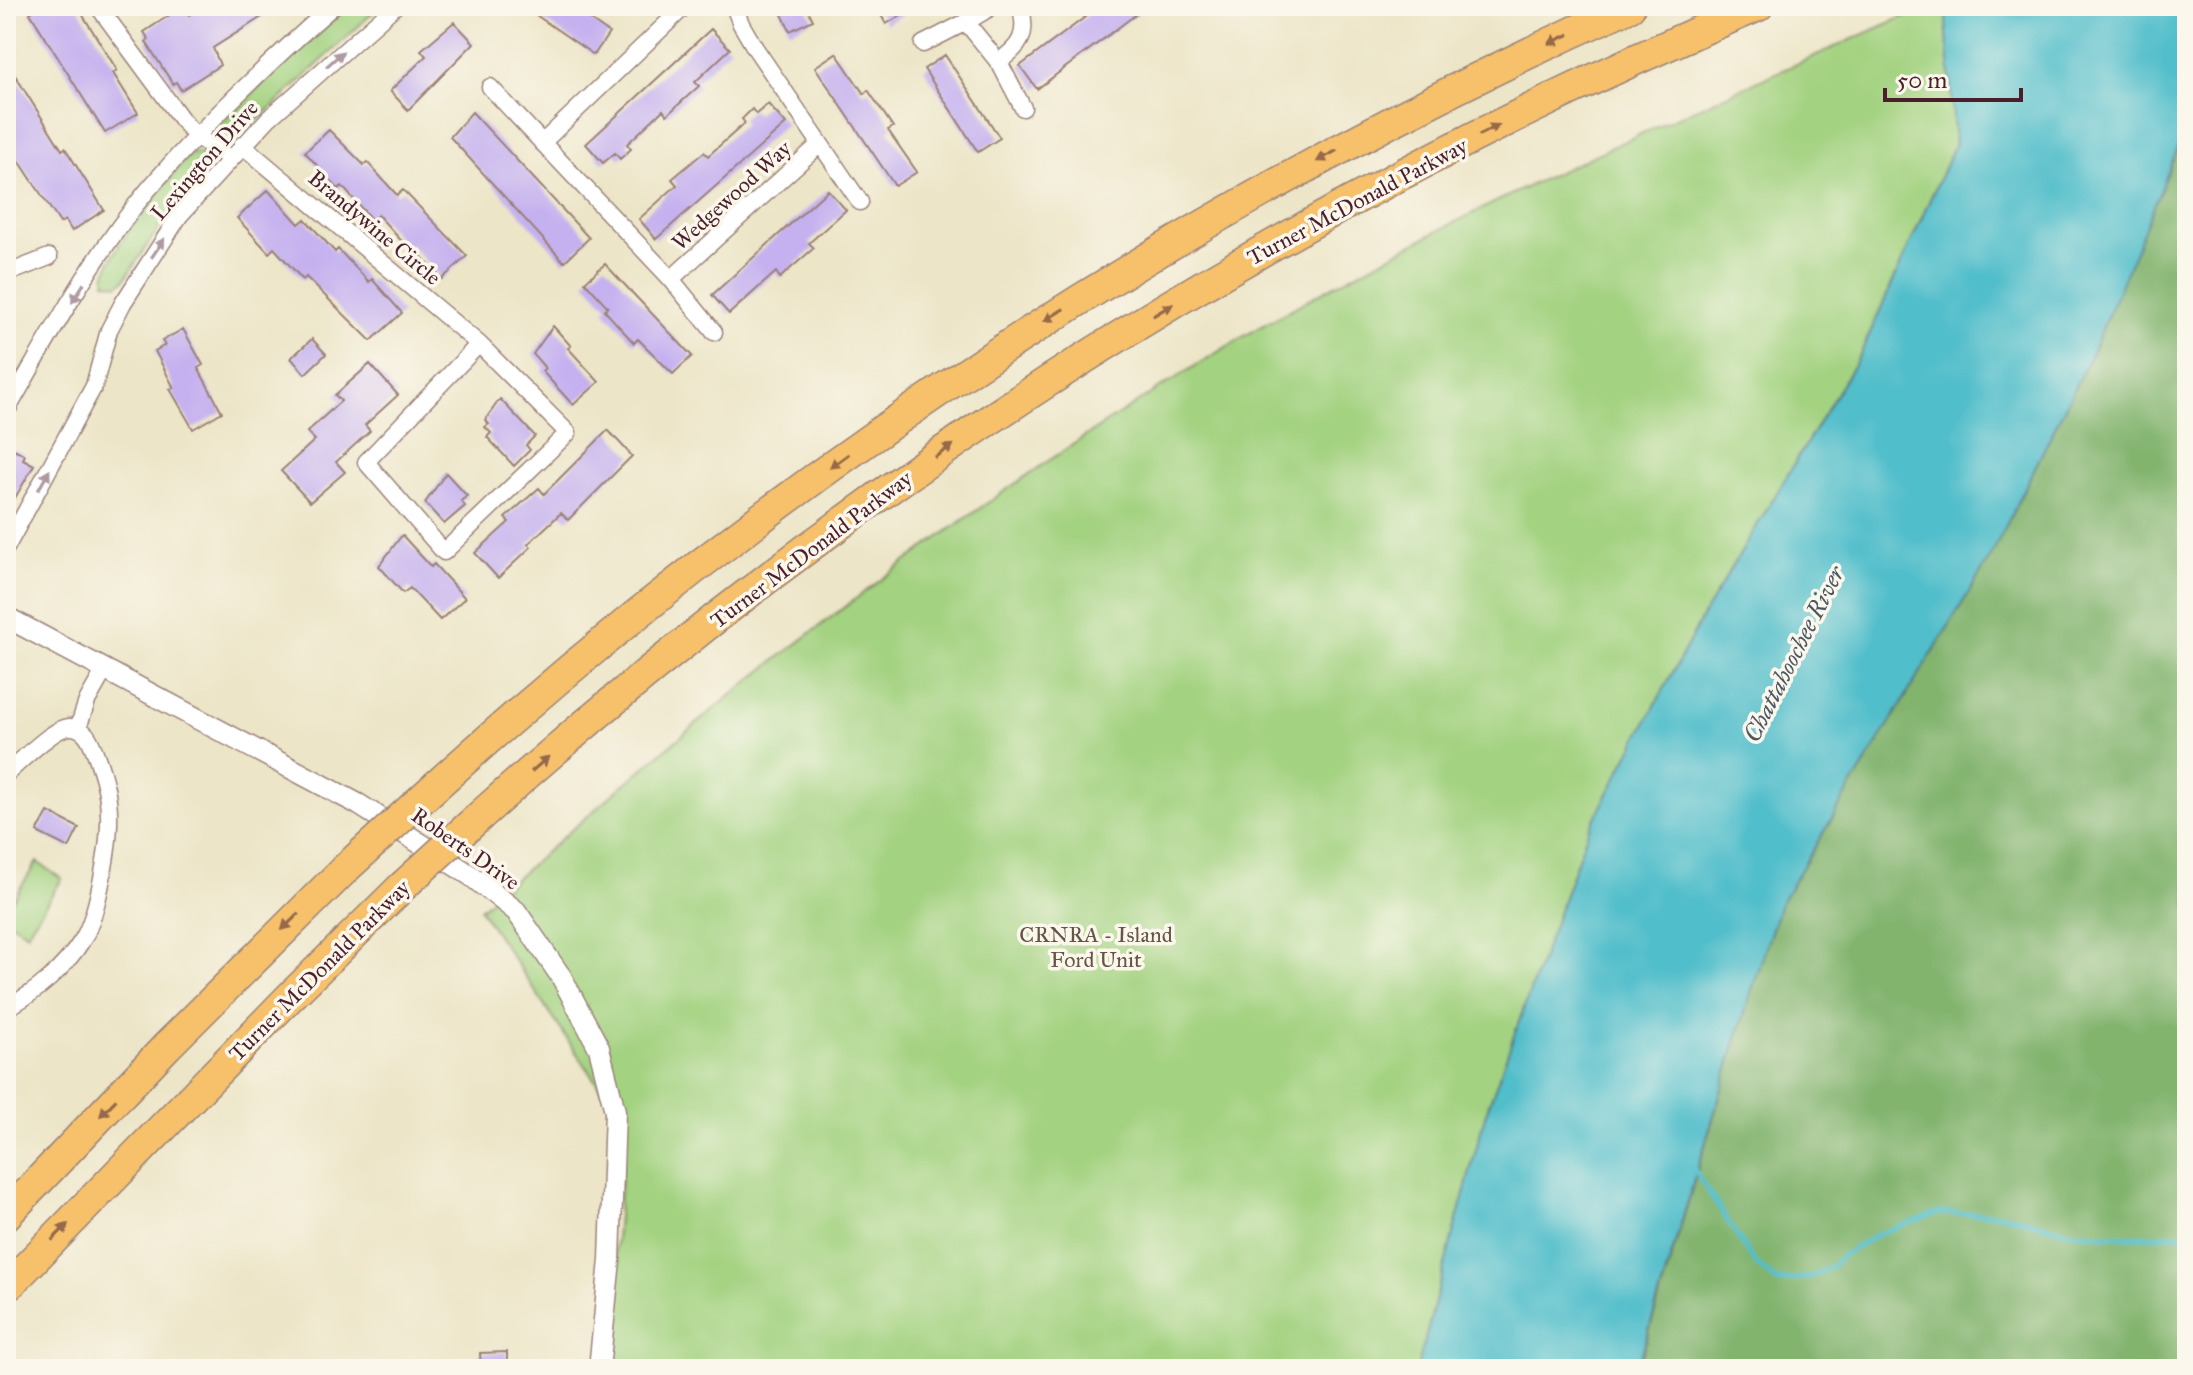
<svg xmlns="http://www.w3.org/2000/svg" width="2193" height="1375" font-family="'IM FELL Great Primer',serif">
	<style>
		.green { fill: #a3d280; stroke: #767856; stroke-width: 2 }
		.forest { fill: #82b46e; stroke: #666a4c; stroke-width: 2 }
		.water { fill: #51becb; stroke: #4e6e7b; stroke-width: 2 }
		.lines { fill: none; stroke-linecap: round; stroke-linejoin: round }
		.stream { stroke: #51becb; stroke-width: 5 }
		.building { fill: #c5b1ef }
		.minor-casing { stroke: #9b8279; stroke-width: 19 }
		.tertiary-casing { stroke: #9b8279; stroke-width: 23 }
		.motorway-casing { stroke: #9b8279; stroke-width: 33 }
		.minor { stroke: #fff; stroke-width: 16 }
		.tertiary { stroke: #fff; stroke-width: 20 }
		.motorway { stroke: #f6c16b; stroke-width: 30 }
		.motorway-bridge-casing { stroke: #9b8279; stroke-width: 33; stroke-linecap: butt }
		.motorway-bridge { stroke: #f6c16b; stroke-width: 30 }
		.oneway { fill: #976848 }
		.oneway2 { fill: #ae9aa0 }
		.labels { text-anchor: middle; stroke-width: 7; stroke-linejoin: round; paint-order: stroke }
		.street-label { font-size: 22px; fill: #4a1f2b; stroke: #fbf7ec }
		.park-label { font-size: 22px; fill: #655544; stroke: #fbf7ec }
		.water-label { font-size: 24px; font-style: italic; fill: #4c5763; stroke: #fbf7ec }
	</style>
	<rect width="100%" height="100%" fill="#fbf7ec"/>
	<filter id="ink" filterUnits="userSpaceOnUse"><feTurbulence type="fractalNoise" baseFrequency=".0125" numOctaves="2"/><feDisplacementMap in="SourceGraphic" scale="16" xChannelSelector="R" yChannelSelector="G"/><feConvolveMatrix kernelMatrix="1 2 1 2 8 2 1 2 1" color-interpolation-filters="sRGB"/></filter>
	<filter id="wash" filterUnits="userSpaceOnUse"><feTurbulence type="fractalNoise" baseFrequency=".006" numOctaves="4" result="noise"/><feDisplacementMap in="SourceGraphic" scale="32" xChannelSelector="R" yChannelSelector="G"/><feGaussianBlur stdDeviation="1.8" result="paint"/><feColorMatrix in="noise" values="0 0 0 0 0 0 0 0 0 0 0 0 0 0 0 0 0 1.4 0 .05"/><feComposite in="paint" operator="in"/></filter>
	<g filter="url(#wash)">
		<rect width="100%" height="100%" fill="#ece5c7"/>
		<path class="green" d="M348,6H380L265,114L234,138L223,131L222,123L229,115Z
			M1928,6H1945L1955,144L1861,353L1704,614L1588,831L1485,1116L1417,1369H606L625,1125L480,909C578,825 675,738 777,659C915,551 1058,450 1208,358C1436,219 1683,114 1928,6Z
			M198,153L204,155L208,162L205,172L165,219L124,280L118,285L105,282C103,254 165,185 183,162L191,154Z
			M37,862L62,879L27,933L6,919V910Z"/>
		<path class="forest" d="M2187,125V1369H1638L1748,1002L1780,904L1991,556L2094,348Z"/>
		<path class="water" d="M1945,6H2187V125L2182,139L2094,348L1991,556L1780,904L1748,1002L1637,1369H1417L1485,1116L1588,831L1704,614L1861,353L1955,144Z"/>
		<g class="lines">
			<path class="stream" d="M1693,1168L1755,1263L1778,1282L1810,1277L1831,1267L1842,1256L1878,1234L1938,1213L2001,1214L2071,1232L2128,1237L2187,1234"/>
		</g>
		<g id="blocks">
			<path class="building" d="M41,6H77L117,70L113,73L138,113L105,133L30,13Z
				M183,6L189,15L207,6H279L213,48L220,65L181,90L176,82L173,84L146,42L149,40L144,32Z
				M523,6H570L609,33L594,55Z
				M778,6H806L813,20L790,31Z
				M876,6H917L886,24Z
				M1100,6H1147L1037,89L1020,66Z
				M454,22L474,43L408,110L390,91L426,56L421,50Z
				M711,29L730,49L695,82L699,86L667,115L663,110L627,144L631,149L620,159L615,153L603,163L586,144Z
				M836,53L864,94L868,90L893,127L888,130L917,172L895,186L815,67Z
				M945,55L1000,138L978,152L924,69Z
				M6,61L62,150L65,148L104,210L72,231L65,220L60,223L14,153L16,151L6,136Z
				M768,104L786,124L656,239L639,219L677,185L672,179L704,152L708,156L745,123L742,119L752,109L756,114Z
				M472,112L589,238L564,262L450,137Z
				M329,130L364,165L367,162L397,195L403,190L467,256L442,279L410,244L407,247L378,215L372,220L342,186L338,189L305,152Z
				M268,190L299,224L305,219L335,252L338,249L369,282L372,279L402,313L371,341L306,277L303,280L274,248L269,253L237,218Z
				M828,190L846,210L809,243L814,248L791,268L780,278L776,272L729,314L712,295Z
				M605,264L692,356L673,374L638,339L634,343L604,310L608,307L585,282Z
				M553,326L571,346L568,348L599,382L573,405L542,371L545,368L533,354Z
				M183,329L203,365L198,368L222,412L193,429L170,389L174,388L155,351L165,345L162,341Z
				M312,339L326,354L305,374L291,358Z
				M370,364L398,395L365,425L370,431L336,462L345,472L310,502L281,471L315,440L307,432L341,401L335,395Z
				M500,399L535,436L526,445L530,450L514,466L487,437L491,433L485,427L489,424L485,420Z
				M608,430L632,456L568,520L561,513L528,544L531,547L498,578L475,553L509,522L505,518L539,488L544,494Z
				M14,449L25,455L23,459L34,465L15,498L6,493V450L11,453Z
				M446,473L467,496L461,501L465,506L444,524L425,503Z
				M402,535L431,567L434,564L465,598L440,620L410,588L403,593L379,566Z
				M48,812L79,828L69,848L37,832Z
				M507,1352V1369H481L480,1353Z"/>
		</g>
	</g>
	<g filter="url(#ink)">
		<use href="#blocks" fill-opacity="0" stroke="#9b8279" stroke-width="2"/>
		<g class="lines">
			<g class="minor-casing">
				<path id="minor" d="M98,6L182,120L197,137L230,158
					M734,6L741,24L755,48L860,202
					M993,6L966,22L1000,64L1023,108
					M923,44L966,22
					M998,62C1020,47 1028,35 1021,9
					M490,87L671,279L714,332
					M542,143L685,6
					M242,145L479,344L366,462L444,552L568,433L479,344
					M6,274L49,257
					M671,279L820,144
					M6,412C49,337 92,257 147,191C204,124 267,64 333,6
					M6,548L94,386L109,330L123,303L180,215L268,119L395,6
					M78,728L87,701L104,671
					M6,774C20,762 53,728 69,727C86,726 91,742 96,755C103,774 109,794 109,814C110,844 98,914 83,939C65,968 36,993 6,1008"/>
			</g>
			<g class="tertiary-casing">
				<path id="tertiary" d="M6,617L358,804L470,875L516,911L562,978L599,1048L615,1111L610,1260L599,1369"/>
			</g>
			<g class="motorway-casing">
				<path id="motorway" d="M437,785C790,465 1195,202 1630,6
					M481,815C857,477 1292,202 1758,6
					M6,1215L168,1045L346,868
					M6,1288L287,1000L403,886"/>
			</g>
			<use href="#minor" class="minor"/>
			<use href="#tertiary" class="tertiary"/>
			<use href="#motorway" class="motorway"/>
			<g class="motorway-bridge-casing">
				<path id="motorway-bridge" d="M346,868L437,785
					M403,886L481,815"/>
			</g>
			<use href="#motorway-bridge" class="motorway-bridge"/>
		</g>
		<defs><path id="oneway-solid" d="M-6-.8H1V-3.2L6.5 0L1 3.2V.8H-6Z" transform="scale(2)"/></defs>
		<g class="oneway">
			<use href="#oneway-solid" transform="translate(1559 39) rotate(155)"/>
			<use href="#oneway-solid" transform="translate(1489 130) rotate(-27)"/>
			<use href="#oneway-solid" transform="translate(1327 156) rotate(151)"/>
			<use href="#oneway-solid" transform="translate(1163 310) rotate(-31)"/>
			<use href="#oneway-solid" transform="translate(1054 315) rotate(148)"/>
			<use href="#oneway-solid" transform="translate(944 451) rotate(-34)"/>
			<use href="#oneway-solid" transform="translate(839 461) rotate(144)"/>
			<use href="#oneway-solid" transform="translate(540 764) rotate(-41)"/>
			<use href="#oneway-solid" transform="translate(290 922) rotate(136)"/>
			<use href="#oneway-solid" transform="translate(108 1108) rotate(134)"/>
			<use href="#oneway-solid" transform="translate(60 1232) rotate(-46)"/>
		</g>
		<g class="oneway2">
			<use href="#oneway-solid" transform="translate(335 59) rotate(-42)"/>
			<use href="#oneway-solid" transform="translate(158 248) rotate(-56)"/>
			<use href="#oneway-solid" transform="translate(78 293) rotate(122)"/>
			<use href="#oneway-solid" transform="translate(44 480) rotate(-61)"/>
		</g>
	</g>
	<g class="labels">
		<g class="street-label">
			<text transform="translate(204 160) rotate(-49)" y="8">Lexington Drive</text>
			<text transform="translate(731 195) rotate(-42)" y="8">Wedgewood Way</text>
			<text transform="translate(1357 201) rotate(-28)" y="8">Turner McDonald Parkway</text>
			<text transform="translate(375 227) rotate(40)" y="8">Brandywine Circle</text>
			<text transform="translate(811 549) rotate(-37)" y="8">Turner McDonald Parkway</text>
			<text transform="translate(466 848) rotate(35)" y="8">Roberts Drive</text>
			<text transform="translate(319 970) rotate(-45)" y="8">Turner McDonald Parkway</text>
		</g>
		<g class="park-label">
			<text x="1096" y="942">CRNRA - Island<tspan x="1096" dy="25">Ford Unit</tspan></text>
		</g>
		<g class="water-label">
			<text transform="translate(1794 654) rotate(-63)" y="8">Chattahoochee River</text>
		</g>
	</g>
	<rect width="2193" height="1375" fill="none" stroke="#fbf7ec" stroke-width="32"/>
	<path d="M1885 88v12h136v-12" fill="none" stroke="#4a1f2b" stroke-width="4"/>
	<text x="1897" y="88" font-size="24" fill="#4a1f2b" stroke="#fbf7ec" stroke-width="6" paint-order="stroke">50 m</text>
</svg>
